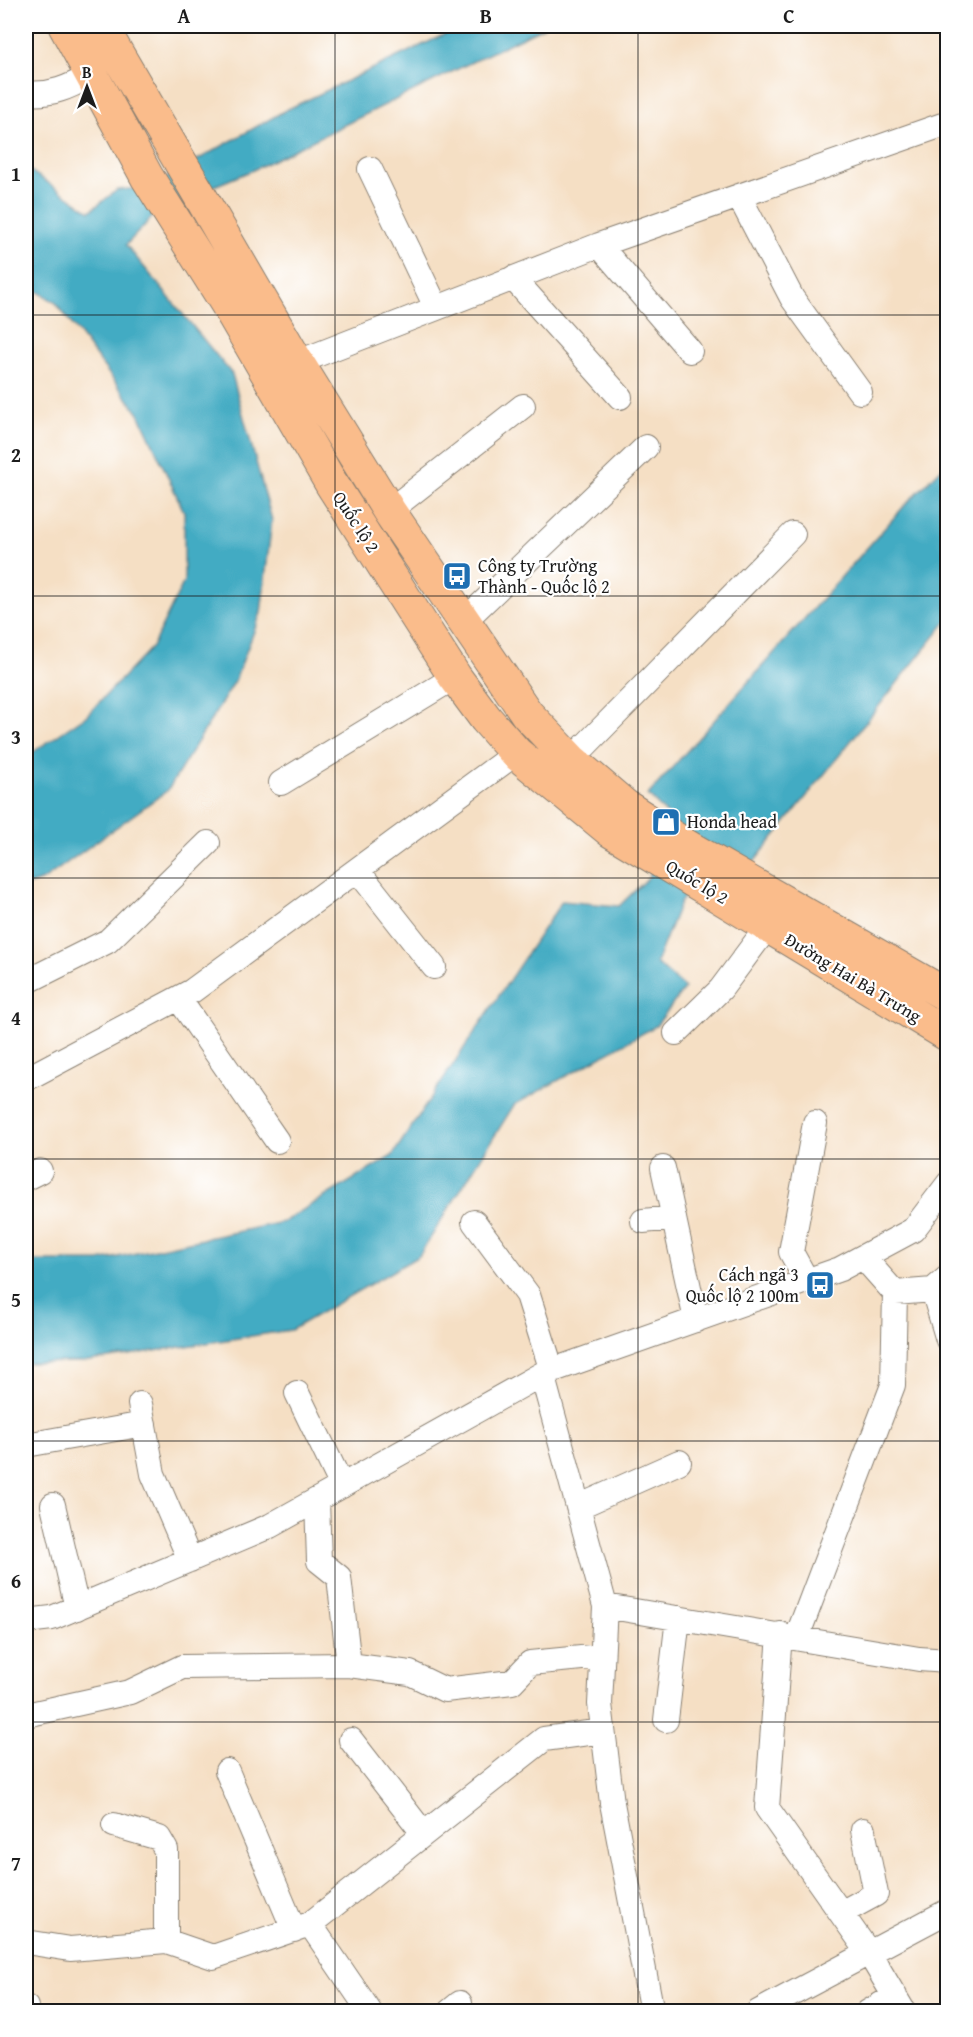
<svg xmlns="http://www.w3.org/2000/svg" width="973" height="2037" font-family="'Gentium Book Plus',serif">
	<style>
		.water { fill: #43abc3; stroke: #306470; stroke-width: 1.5 }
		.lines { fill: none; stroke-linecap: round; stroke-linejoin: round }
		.minor-casing { stroke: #887e70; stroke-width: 26 }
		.highway-casing { stroke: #887e70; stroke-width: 35 }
		.minor { stroke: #fff; stroke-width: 24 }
		.highway { stroke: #fabc8b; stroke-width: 33 }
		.grid { fill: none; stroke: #1c1c1c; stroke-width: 1.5; stroke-opacity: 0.55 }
		.labels { text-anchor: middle; stroke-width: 4.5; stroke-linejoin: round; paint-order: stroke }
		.street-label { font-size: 18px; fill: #1c1c1c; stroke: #fff }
		.poi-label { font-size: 18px; fill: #1c1c1c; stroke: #fff; text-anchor: start }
		.neatline { fill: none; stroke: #1c1c1c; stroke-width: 2 }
		.grid-label { font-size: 20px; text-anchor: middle; font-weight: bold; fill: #1c1c1c }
	</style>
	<rect width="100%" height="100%" fill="#fff"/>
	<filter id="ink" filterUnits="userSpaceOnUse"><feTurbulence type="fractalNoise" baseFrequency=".0167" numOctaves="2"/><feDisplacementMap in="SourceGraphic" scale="12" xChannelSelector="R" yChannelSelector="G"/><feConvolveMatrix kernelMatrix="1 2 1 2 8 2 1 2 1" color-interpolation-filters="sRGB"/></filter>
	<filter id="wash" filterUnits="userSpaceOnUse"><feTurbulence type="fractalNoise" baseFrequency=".008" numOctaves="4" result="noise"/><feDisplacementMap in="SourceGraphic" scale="24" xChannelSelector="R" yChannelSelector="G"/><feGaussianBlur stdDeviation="1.35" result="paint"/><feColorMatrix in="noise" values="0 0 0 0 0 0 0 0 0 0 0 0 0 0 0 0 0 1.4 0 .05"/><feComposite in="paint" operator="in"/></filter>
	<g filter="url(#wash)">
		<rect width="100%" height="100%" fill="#f5dfc4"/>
		<path class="water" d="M462,26H545L253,170L161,208L126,245L232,374L272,520L261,613L235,681L168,790L43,880L26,886V757L86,716L152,647L184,581V512L139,414L56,303L26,284V168L90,211L117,190L149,187L286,110Z
			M947,463V621L746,872L714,853L680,903L656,963L685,988L656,1026L514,1105L419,1256L291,1330L83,1362L26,1363V1261H99L283,1222L392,1156L562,901L619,906L647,879L678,826L648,795L906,504Z"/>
	</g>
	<g filter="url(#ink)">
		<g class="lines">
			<g class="minor-casing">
				<path id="minor" d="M26,93C52,96 69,87 92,75
					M370,169L436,307
					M739,196L792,298L860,392
					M599,245L690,351
					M513,278L620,397
					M283,368L599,245L948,123
					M389,511L523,406
					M464,621L646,447
					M571,760L793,534
					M281,783L455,677
					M358,871L434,967
					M26,982L108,941L208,843
					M179,999L277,1141
					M676,1033L721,989L768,926
					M26,1079L192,991L516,753
					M663,1168L696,1320
					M26,1178L40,1171
					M643,1221L674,1218
					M474,1222L528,1295L552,1371
					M807,1281L791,1252L815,1123
					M933,1290L948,1340
					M895,1293L933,1290L948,1277
					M542,1374L605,1606L600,1704L612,1803L652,2012
					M297,1393L342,1486
					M140,1404L153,1474L190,1560
					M26,1445L144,1424
					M317,1500L319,1561L339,1577L349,1665
					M53,1505L77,1608
					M578,1507L679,1462
					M605,1606L919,1659L948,1661
					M26,1621L52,1618L270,1526L542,1374L840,1269L913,1230L948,1184
					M780,1634L767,1808L869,1953L948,1911
					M797,1637L893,1385L895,1293L863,1257
					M26,1715L130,1692L182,1667L349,1665L410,1673L445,1690L512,1682L530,1663L602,1656
					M666,1720L678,1618
					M351,1740L424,1834
					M227,1771L294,1930
					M114,1825L159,1838L166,1850V1941
					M841,1913L876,1894L863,1830
					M310,1924L370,2012
					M26,1942L70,1949L166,1941L213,1957L310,1924L544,1739L603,1731
					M26,2007V2012
					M449,2012L460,2003
					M758,2012L869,1953L904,2012
					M868,2012L895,1996"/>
			</g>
			<g class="highway-casing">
				<path id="highway" d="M65,26L147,177L227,304L331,483L455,677L486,719L516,753L611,831L948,1035
					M101,26L297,362L389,511L527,714L571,760L625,806L688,847L948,996"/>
			</g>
			<use href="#minor" class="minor"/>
			<use href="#highway" class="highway"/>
		</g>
	</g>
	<path class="grid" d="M335,26V2012M638,26V2012M26,315H948M26,596H948M26,878H948M26,1159H948M26,1441H948M26,1722H948"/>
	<defs>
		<g id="bus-square" transform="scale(1.5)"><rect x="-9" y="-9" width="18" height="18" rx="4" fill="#1f6fb2" stroke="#fff"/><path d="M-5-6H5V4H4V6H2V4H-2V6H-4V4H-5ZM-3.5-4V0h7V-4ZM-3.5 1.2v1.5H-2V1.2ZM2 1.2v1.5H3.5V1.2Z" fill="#fff"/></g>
		<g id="shop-square" transform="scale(1.5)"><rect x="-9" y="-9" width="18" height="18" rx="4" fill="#1f6fb2" stroke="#fff"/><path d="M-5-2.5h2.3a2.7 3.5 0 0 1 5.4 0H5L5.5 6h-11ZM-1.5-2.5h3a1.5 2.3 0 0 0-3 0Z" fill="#fff"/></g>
	</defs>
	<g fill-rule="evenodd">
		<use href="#bus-square" x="457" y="576"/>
		<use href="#shop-square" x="666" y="822"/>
		<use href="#bus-square" x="820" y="1285"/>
	</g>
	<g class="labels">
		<g class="street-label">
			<text transform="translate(356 522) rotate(57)" y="6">Quốc lộ 2</text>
			<text transform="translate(697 882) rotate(31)" y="6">Quốc lộ 2</text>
			<text transform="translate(853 978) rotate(31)" y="6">Đường Hai Bà Trưng</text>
		</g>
		<g class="poi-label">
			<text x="478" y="572">Công ty Trường<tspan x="478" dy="21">Thành - Quốc lộ 2</tspan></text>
			<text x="687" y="828">Honda head</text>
			<text x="799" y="1281" text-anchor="end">Cách ngã 3<tspan x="799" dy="21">Quốc lộ 2 100m</tspan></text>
		</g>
	</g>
	<rect width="973" height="2037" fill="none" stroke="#fff" stroke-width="66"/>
	<g transform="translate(87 87)" stroke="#ffffff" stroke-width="4.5" paint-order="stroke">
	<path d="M0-4.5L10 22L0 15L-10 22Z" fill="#1c1c1c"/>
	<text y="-9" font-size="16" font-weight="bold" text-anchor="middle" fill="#1c1c1c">B</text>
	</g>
	<rect x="33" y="33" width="907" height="1971" class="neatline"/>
	<g class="grid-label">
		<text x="184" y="23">A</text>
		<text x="486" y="23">B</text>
		<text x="789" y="23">C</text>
		<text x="16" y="181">1</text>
		<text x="16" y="462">2</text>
		<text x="16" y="744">3</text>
		<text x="16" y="1025">4</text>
		<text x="16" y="1307">5</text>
		<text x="16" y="1588">6</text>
		<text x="16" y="1870">7</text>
	</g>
</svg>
